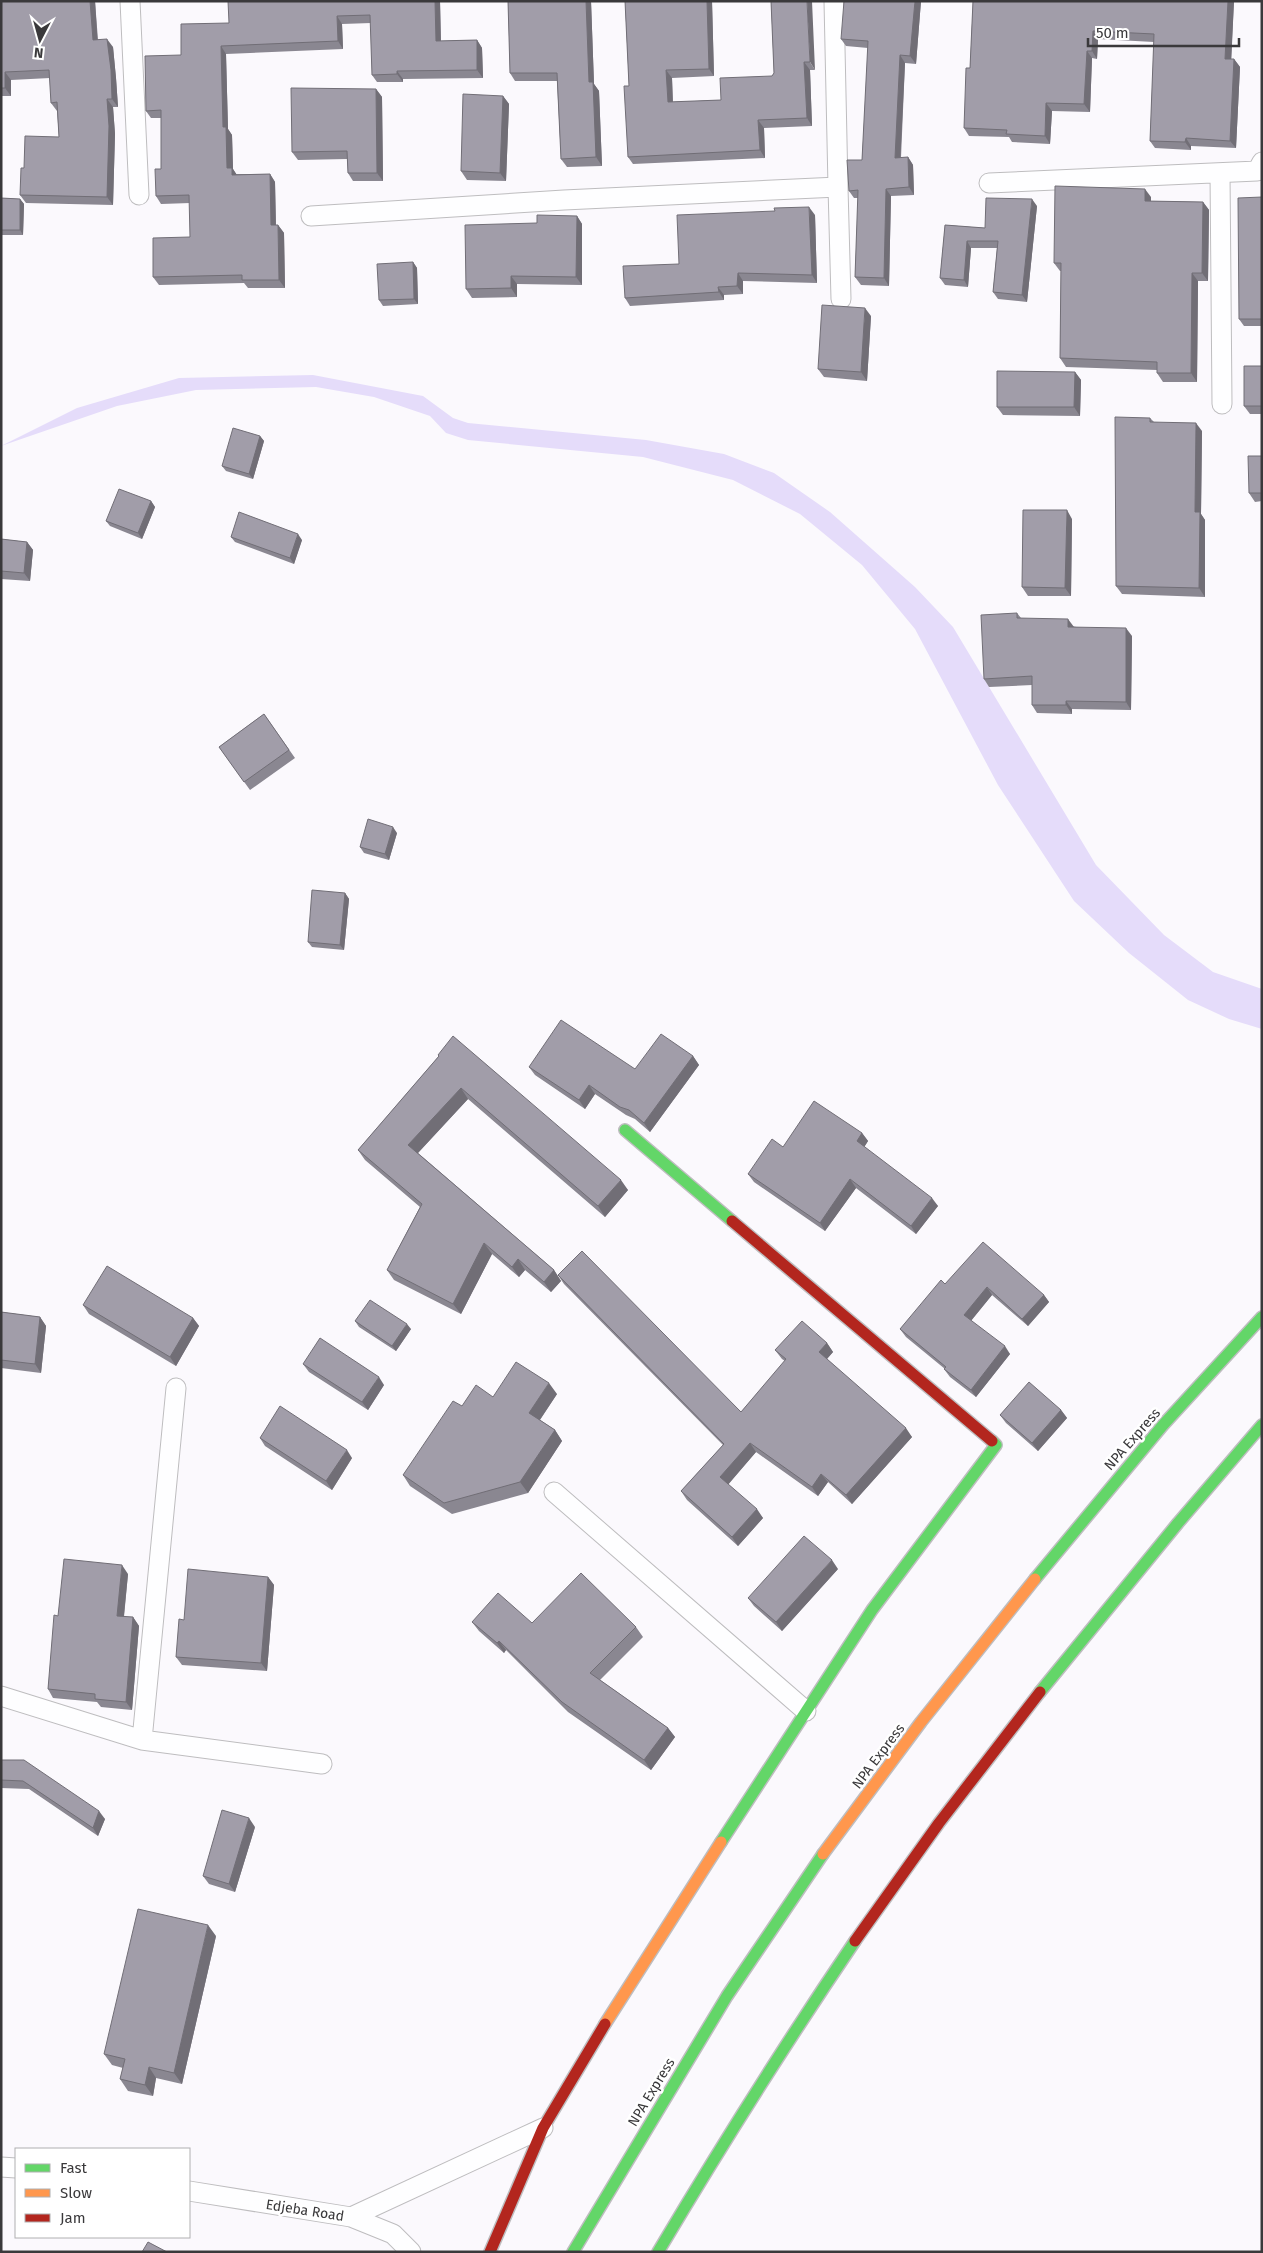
<svg xmlns="http://www.w3.org/2000/svg" width="1263" height="2253" font-family="'Fira Sans',sans-serif">
	<style>
		.water { fill: #e5dcfa }
		.lines { fill: none; stroke-linecap: round; stroke-linejoin: round }
		.street-casing { stroke: #bebdbf; stroke-width: 21 }
		.fast-casing { stroke: #bebdbf; stroke-width: 14 }
		.slow-casing { stroke: #bebdbf; stroke-width: 14 }
		.jam-casing { stroke: #bebdbf; stroke-width: 14 }
		.street { stroke: #fefeff; stroke-width: 19 }
		.fast { stroke: #63d668; stroke-width: 11 }
		.slow { stroke: #ff974d; stroke-width: 11 }
		.jam { stroke: #b3261e; stroke-width: 11 }
		.wall { fill: #8a8791 }
		.shaded-wall { fill: #716e76 }
		.building { fill: #a19da9; stroke: #716e76 }
		.labels { text-anchor: middle; stroke-width: 5; stroke-linejoin: round; paint-order: stroke }
		.street-label { font-size: 14px; fill: #3a393b; stroke: #fff }
	</style>
	<rect width="100%" height="100%" fill="#fbf9fd"/>
	<path class="water" d="M313,375L423,396L453,418L468,423L646,440L724,454L774,473L830,512L915,587L953,627L1096,865L1164,935L1213,972L1262,989V1029L1229,1019L1188,1000L1129,953L1074,901L998,785L915,629L862,565L800,514L733,480L643,457L468,440L446,433L430,416L374,397L316,387L196,390L117,406L1,446L77,408L179,378Z"/>
	<g class="lines">
		<g class="street-casing">
			<path id="street" d="M130,1L139,195
				M834,1L838,187
				M1220,173L1222,404
				M989,183L1257,171L1262,162
				M311,216L564,200L838,187L841,299
				M554,1492L806,1711
				M1,1696L142,1740L176,1388
				M142,1740L322,1764
				M1,2167L16,2168
				M189,2191L351,2217L393,2234L411,2252
				M351,2217L543,2128"/>
		</g>
		<g class="fast-casing">
			<path id="fast" d="M625,1130L732,1221
				M1035,1579L1163,1425L1262,1317
				M1040,1692L1178,1523L1262,1425
				M721,1842L872,1610L996,1445L992,1441
				M573,2252L727,1996L823,1854
				M658,2252C721,2146 786,2043 855,1941"/>
		</g>
		<g class="slow-casing">
			<path id="slow" d="M823,1854L921,1722L1035,1579
				M605,2024L721,1842"/>
		</g>
		<g class="jam-casing">
			<path id="jam" d="M732,1221L992,1441
				M855,1941L939,1823L1040,1692
				M490,2252L543,2128L605,2024"/>
		</g>
		<use href="#street" class="street"/>
		<use href="#fast" class="fast"/>
		<use href="#slow" class="slow"/>
		<use href="#jam" class="jam"/>
	</g>
	<path class="wall" d="M1,1H95L98,40L113,47L116,78L118,107H113L115,134L113,205L26,203L20,195L24,168L59,137L57,111L51,103L50,78L11,80V96H1Z
		M440,1L441,41L477,40L482,48L483,78L403,79V82H377L372,75L371,23L342,24L343,49L226,54L228,129L232,135L233,169L236,174H270L275,182L276,225H278L284,233L285,288H248L244,283L159,285L153,277L190,237V203L161,204L156,196L161,169V118H151L146,111L181,55L229,23Z
		M508,1H591L594,84L599,91L602,166L567,167L561,159L557,81H515L510,73Z
		M625,1H712L714,76L672,78L673,102L721,100L772,76L774,73L771,1L815,70H810L812,126L764,128L765,158L633,164L628,157L629,86Z
		M921,1L916,64L905,63L901,158L908,157L913,165L914,195L891,196L889,286L861,285L855,277L858,198H854L849,191L862,160L868,48L846,46L841,39Z
		M973,1H1234L1231,59H1234L1240,67L1236,148L1191,146V150L1155,148L1150,141L1154,42L1098,39L1097,59L1092,58L1090,112L1052,111L1050,144L1012,142L1009,137L969,136L964,128L970,68Z
		M376,89L382,97L383,181H353L348,173L347,159L298,160L292,152Z
		M503,96L509,104L506,181L467,180L461,171Z
		M1151,197V201L1203,202L1209,210L1208,281H1198L1197,382H1163L1157,373V370L1066,367L1060,358L1061,271H1060L1054,263Z
		M1262,197V326H1244L1239,319Z
		M1,198L20,199L24,204L23,235H1Z
		M1037,206L1027,302L998,299L993,292L997,248H971L968,287L945,285L940,278L945,225L985,228Z
		M815,215L817,283L743,281V294L724,295V300L630,306L625,298L679,264Z
		M577,216L582,224V285L517,284V297L472,298L466,289L537,223Z
		M413,262L417,268L418,304L383,306L379,300Z
		M871,316L867,381L824,377L818,369Z
		M1262,366V414H1250L1244,406Z
		M1075,372L1081,380L1080,416L1003,415L997,407Z
		M1150,418L1154,422L1202,431L1201,514L1205,520V597L1122,594L1116,586Z
		M260,436L264,441L253,479L226,471L222,466Z
		M1262,456V501L1255,502L1249,493Z
		M151,501L155,507L142,539L110,526L106,521Z
		M1072,519L1071,596H1028L1022,587Z
		M231,537L302,540L294,564L235,542Z
		M1,539L27,542L33,550L30,581L1,579Z
		M1017,613L1021,618L1132,636L1131,710L1072,709V714L1037,713L1032,705V685L989,687L984,679Z
		M264,714L295,758L250,790L219,747Z
		M397,833L389,860L364,853L360,847Z
		M345,893L349,899L344,950L312,947L308,942Z
		M439,1056L628,1190L605,1217L468,1099L418,1153L554,1270L561,1281L551,1292L525,1270L519,1277L492,1254L461,1314L394,1280L387,1270L420,1207L365,1160L358,1150Z
		M693,1056L699,1065L650,1132L635,1119L626,1115L595,1094L585,1109L535,1075L529,1067L635,1069Z
		M862,1133L868,1141L864,1147L938,1206L916,1234L856,1188L825,1231L754,1182L748,1174L783,1147Z
		M558,1275L741,1412L785,1361L782,1359L775,1350L827,1343L833,1352L827,1359L912,1437L852,1504L828,1482L818,1496L756,1452L728,1484L763,1518L738,1546L687,1500L681,1491L723,1445L564,1284Z
		M945,1284L1044,1295L1049,1302L1028,1326L992,1295L971,1321L1010,1354L976,1397L950,1377L944,1369H945L906,1337L900,1329Z
		M83,1305L193,1318L199,1326L176,1366L89,1314Z
		M1,1312L40,1317L46,1326L41,1373L1,1368Z
		M355,1321L411,1329L396,1351L359,1327Z
		M303,1364L384,1385L368,1410L309,1372Z
		M557,1394L540,1420L555,1430L562,1441L528,1493L452,1514L410,1486L403,1475L462,1406L493,1397Z
		M1061,1410L1067,1418L1038,1451L1006,1423L1000,1415Z
		M260,1438L352,1458L332,1490L265,1446Z
		M838,1569L782,1631L754,1606L748,1598Z
		M128,1574L124,1617H133L139,1626L132,1710L101,1707L97,1702L53,1698L48,1689L58,1616Z
		M268,1577L274,1585L267,1671L182,1665L176,1657L184,1620Z
		M472,1622L636,1627L643,1637L600,1680L668,1728L675,1737L651,1770L568,1712L506,1650L504,1653L479,1631Z
		M1,1760L105,1819L98,1836L29,1789L1,1788Z
		M255,1827L235,1892L209,1884L203,1876Z
		M216,1936L182,2084L156,2078L153,2096L128,2091L120,2079L123,2068L112,2065L104,2054Z"/>
	<path class="shaded-wall" d="M90,1H95L98,48L93,40Z
		M435,1H440L441,48L436,41Z
		M586,1H591L594,84L599,91L602,166L596,157L589,82Z
		M707,1H712L714,76L709,69Z
		M807,1H812L815,70L810,62Z
		M915,1H921L916,64L910,56Z
		M1228,1H1234L1231,66L1225,59Z
		M337,16L342,24L343,49L338,41Z
		M1093,31L1098,39L1097,59L1092,51Z
		M107,39L113,47L116,78L118,107L112,99Z
		M477,40L482,48L483,78L477,70Z
		M221,46L226,54L228,129L232,135L233,169L237,175V182L227,168L223,127Z
		M1087,51L1092,58L1090,112L1084,104Z
		M900,55L905,63L900,165L895,158Z
		M1234,59L1240,67L1236,148L1230,141Z
		M804,62L810,70L812,126L807,118Z
		M666,70L672,78L673,110L668,102Z
		M397,71L403,79V82L397,74Z
		M5,72L11,80V96L5,88Z
		M376,89L382,97L383,181L377,173Z
		M503,96L509,104L506,181L500,173Z
		M107,99L113,107L115,134L113,205L107,197Z
		M1046,103L1052,111L1050,144L1045,136Z
		M758,120L764,128L765,158L760,150Z
		M1186,138L1191,146V150L1185,142Z
		M908,157L913,165L914,195L909,187Z
		M270,174L275,182L276,233L271,225Z
		M886,189L891,196L889,286L884,278Z
		M1145,189L1151,197V210L1145,201Z
		M20,199L24,204L23,235L20,230Z
		M1032,199L1037,206L1027,302L1022,295Z
		M1203,202L1209,210L1208,281L1202,273Z
		M809,207L815,215L817,283L812,275Z
		M577,216L582,224V285L576,277Z
		M278,225L284,233L285,288L279,280Z
		M967,241L971,248L968,287L964,280Z
		M413,262L417,268L418,304L414,299Z
		M738,273L743,281V294L737,286Z
		M1192,273L1198,281L1197,382L1191,373Z
		M511,276L517,284V297L511,288Z
		M718,287L724,295V300L719,292Z
		M865,308L871,316L867,381L861,372Z
		M1075,372L1081,380L1080,416L1074,407Z
		M1196,423L1202,431L1201,514L1205,520V597L1199,588L1195,512Z
		M260,436L264,441L253,479L249,474Z
		M151,501L155,507L142,539L138,533Z
		M1067,510L1072,519L1071,596L1065,588Z
		M298,534L302,540L294,564L290,558Z
		M27,542L33,550L30,581L24,573Z
		M1068,619L1074,627H1068Z
		M1126,628L1132,636L1131,710L1126,702Z
		M1066,701L1072,709V714L1066,705Z
		M393,827L397,833L389,860L385,854Z
		M345,893L349,899L344,950L340,945Z
		M693,1056L699,1065L650,1132L644,1123Z
		M589,1085L595,1094L585,1109L579,1100Z
		M461,1088L468,1099L416,1155L408,1145Z
		M862,1133L868,1141L863,1149L857,1141Z
		M850,1179L856,1188L825,1231L820,1223Z
		M621,1180L628,1190L605,1217L598,1206Z
		M932,1198L938,1206L916,1234L911,1226Z
		M484,1243L492,1254L461,1314L453,1304Z
		M518,1259L525,1270L519,1277L512,1267Z
		M554,1270L561,1281L551,1292L544,1282Z
		M987,1287L992,1295L969,1323L964,1315Z
		M1044,1295L1049,1302L1028,1326L1022,1319Z
		M40,1317L46,1326L41,1373L35,1364Z
		M193,1318L199,1326L176,1366L170,1357Z
		M407,1324L411,1329L396,1351L392,1346Z
		M827,1343L833,1352L825,1361L819,1352Z
		M1005,1346L1010,1354L976,1397L971,1390Z
		M379,1377L384,1385L368,1410L362,1402Z
		M549,1383L557,1394L537,1424L529,1413Z
		M1061,1410L1067,1418L1038,1451L1032,1443Z
		M906,1428L912,1437L852,1504L846,1495Z
		M555,1430L562,1441L528,1493L520,1482Z
		M750,1443L756,1452L727,1486L720,1477Z
		M347,1450L352,1458L332,1490L326,1481Z
		M821,1474L828,1482L818,1496L812,1487Z
		M757,1509L763,1518L738,1546L732,1537Z
		M832,1560L838,1569L782,1631L776,1622Z
		M122,1565L128,1574L123,1624L117,1616Z
		M268,1577L274,1585L267,1671L261,1663Z
		M133,1617L139,1626L132,1710L126,1702Z
		M499,1641L506,1650L504,1653L497,1643Z
		M668,1728L675,1737L651,1770L644,1760Z
		M99,1811L105,1819L98,1836L93,1828Z
		M249,1818L255,1827L235,1892L229,1884Z
		M208,1925L216,1936L182,2084L174,2073Z
		M149,2067L156,2078L153,2096L145,2085Z"/>
	<path class="building" d="M1,1H90L93,40L107,39L111,70L112,99H107L109,126L107,197L20,195L21,168H24L25,136L59,137L57,102L51,103L49,70L5,72V88H1Z
		M228,1H435L436,41L477,40V70L397,71V74L372,75L370,15L337,16L338,41L221,46L223,127H226L227,168H232V175L270,174L271,225H278L279,280H242V275L153,277V238L190,237L189,195L156,196L155,169H161V110L146,111L145,56L181,55V24L229,23Z
		M508,1H586L589,82H593L596,157L561,159L557,73H510Z
		M625,1H707L709,69L666,70L668,102L721,100L720,78L772,76L774,73L771,1H807L810,62H804L807,118L758,120L760,150L628,157L624,86H629Z
		M844,1H915L910,56L900,55L895,158L908,157L909,187L886,189L884,278L855,277L858,190L849,191L847,160H862L868,41L841,39Z
		M973,1H1228L1225,59H1234L1230,141L1186,138L1185,142L1150,141L1154,34L1093,31L1092,51H1087L1084,104L1046,103L1045,136L1006,134L1007,130L964,128L966,68H970Z
		M291,88L376,89L377,173H348L347,151L292,152Z
		M463,94L503,96L500,173L461,171Z
		M1055,186L1145,189V201L1203,202L1202,273H1192L1191,373H1157V362L1060,358L1061,263H1054Z
		M1262,197V319H1239L1238,198Z
		M1,198L20,199V230H1Z
		M986,198L1032,199L1022,295L993,292L998,241H967L964,280L940,278L945,225L985,228Z
		M809,207L812,275L738,273L737,286L718,287L719,292L625,298L623,266L679,264L677,215L775,211L774,208Z
		M537,215L577,216L576,277L511,276V288L466,289L465,225L537,223Z
		M413,262L414,299L379,300L377,264Z
		M822,305L865,308L861,372L818,369Z
		M1244,366H1262V406H1244Z
		M997,371L1075,372L1074,407H997Z
		M1115,417L1150,418V422L1196,423L1195,512H1200L1199,588L1116,586Z
		M233,428L260,436L249,474L222,466Z
		M1248,456H1262V493H1249Z
		M119,489L151,501L138,533L106,521Z
		M1023,510H1067L1065,588L1022,587Z
		M239,512L298,534L290,558L231,537Z
		M1,539L27,542L24,573L1,571Z
		M1017,613V618L1068,619V627L1126,628V702L1066,701V705H1032V676L984,679L981,615Z
		M264,714L289,750L244,782L219,747Z
		M368,819L393,827L385,854L360,847Z
		M312,890L345,893L340,945L308,942Z
		M561,1020L635,1069L661,1034L693,1056L644,1123L629,1110L620,1107L589,1085L579,1100L529,1067Z
		M453,1036L621,1180L598,1206L461,1088L408,1145L554,1270L544,1282L518,1259L512,1267L484,1243L453,1304L387,1270L422,1204L358,1150L439,1056L438,1055Z
		M814,1101L862,1133L857,1141L932,1198L911,1226L850,1179L820,1223L748,1174L772,1139L783,1147Z
		M983,1242L1044,1295L1022,1319L987,1287L964,1315L1005,1346L971,1390L944,1369L946,1367L900,1329L941,1280L945,1284Z
		M582,1251L741,1412L786,1359L775,1350L802,1321L827,1343L819,1352L906,1428L846,1495L821,1474L812,1487L750,1443L720,1477L757,1509L732,1537L681,1491L724,1444L558,1275Z
		M107,1266L193,1318L170,1357L83,1305Z
		M370,1300L407,1324L392,1346L355,1321Z
		M1,1312L40,1317L35,1364L1,1360Z
		M320,1338L379,1377L362,1402L303,1364Z
		M516,1362L549,1383L529,1413L555,1430L520,1482L444,1503L403,1475L453,1401L462,1406L476,1385L493,1397Z
		M1029,1382L1061,1410L1032,1443L1000,1415Z
		M280,1406L347,1450L326,1481L260,1438Z
		M804,1536L832,1560L776,1622L748,1598Z
		M64,1559L122,1565L117,1616L133,1617L126,1702L95,1699V1694L48,1689L54,1615L58,1616Z
		M188,1569L268,1577L261,1663L176,1657L179,1619L184,1620Z
		M581,1573L636,1627L590,1673L668,1728L644,1760L562,1702L499,1641L497,1643L472,1622L498,1593L532,1623Z
		M1,1760H24L99,1811L93,1828L23,1781L1,1780Z
		M222,1810L249,1818L229,1884L203,1876Z
		M138,1909L208,1925L174,2073L149,2067L145,2085L120,2079L125,2059L104,2054Z
		M148,2242L167,2252H142Z"/>
	<g class="labels">
		<g class="street-label">
			<text transform="translate(1132 1439) rotate(-49)" y="5">NPA Express</text>
			<text transform="translate(878 1756) rotate(-53)" y="5">NPA Express</text>
			<text transform="translate(651 2092) rotate(-59)" y="5">NPA Express</text>
			<text transform="translate(305 2210) rotate(9)" y="5">Edjeba Road</text>
		</g>
	</g>
	<rect width="1263" height="2253" fill="none" stroke="#3a393b" stroke-width="5"/>
	<rect x="15" y="2148" width="175" height="90" fill="#ffffff" stroke="#b0b0b1"/>
	<rect x="25" y="2164" width="25" height="8" fill="#63d668" stroke="#b0b0b1"/>
	<text x="60" y="2173" font-size="15" fill="#3a393b">Fast</text>
	<rect x="25" y="2189" width="25" height="8" fill="#ff974d" stroke="#b0b0b1"/>
	<text x="60" y="2198" font-size="15" fill="#3a393b">Slow</text>
	<rect x="25" y="2214" width="25" height="8" fill="#b3261e" stroke="#b0b0b1"/>
	<text x="60" y="2223" font-size="15" fill="#3a393b">Jam</text>
	<g transform="translate(40 40) rotate(186)" stroke="#ffffff" stroke-width="4" paint-order="stroke">
	<path d="M0-4L9 19L0 12L-9 19Z" fill="#3a393b"/>
	<text y="-8" font-size="14" font-weight="bold" text-anchor="middle" fill="#3a393b">N</text>
	</g>
	<path d="M1088 38v8h151v-8" fill="none" stroke="#3a393b" stroke-width="2.5"/>
	<text x="1096" y="38" font-size="15" fill="#3a393b" stroke="#ffffff" stroke-width="4" paint-order="stroke">50 m</text>
</svg>
